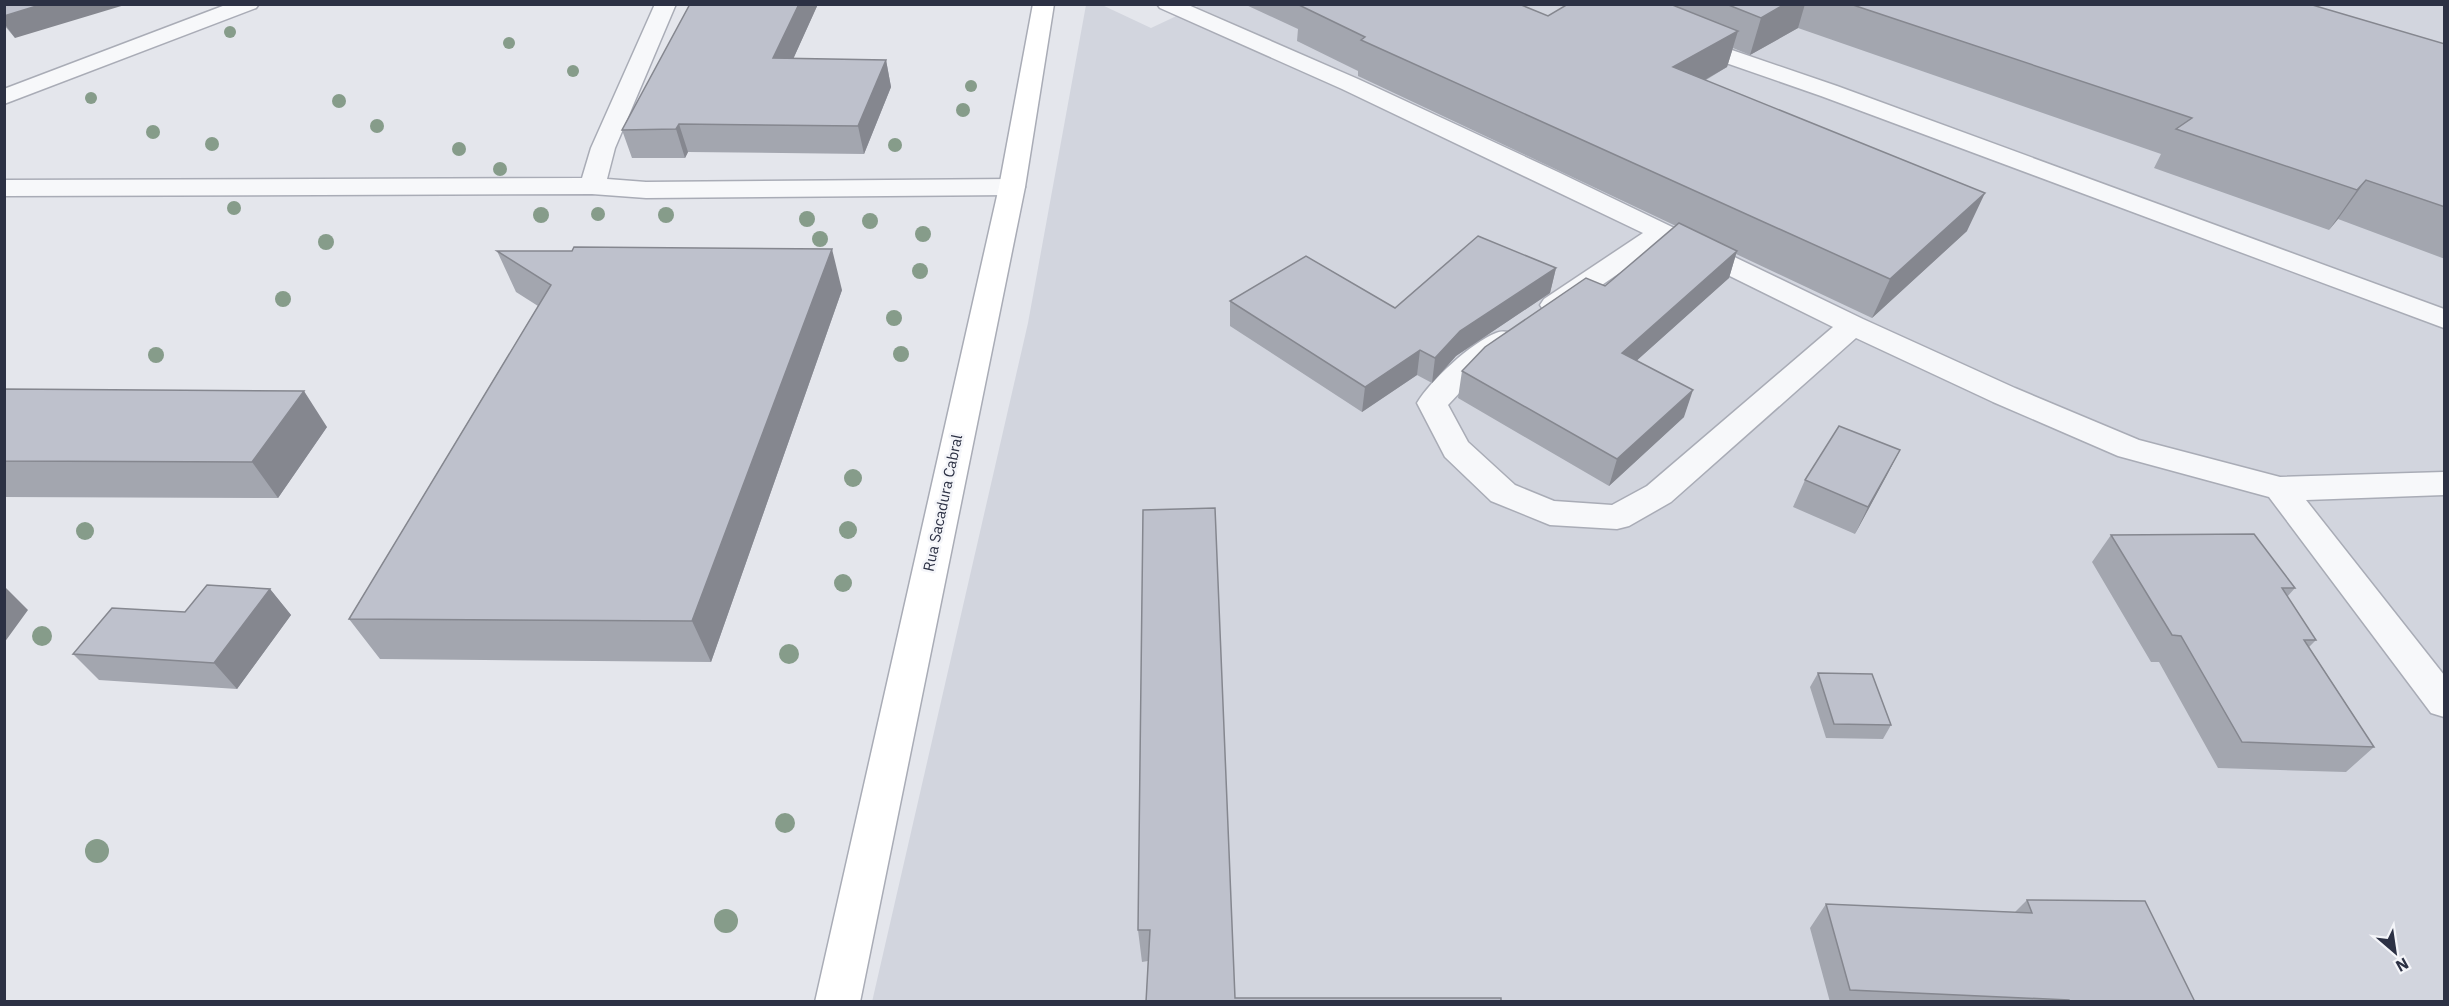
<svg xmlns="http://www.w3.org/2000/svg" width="2449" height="1006" font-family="'IBM Plex Sans',sans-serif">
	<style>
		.built { fill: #d2d5de }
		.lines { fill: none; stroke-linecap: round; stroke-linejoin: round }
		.service-casing { stroke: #a9acb6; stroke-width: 3 }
		.secondary-casing { stroke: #a9acb6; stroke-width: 3 }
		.service { fill: #f7f8fa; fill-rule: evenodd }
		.secondary { fill: #fff; fill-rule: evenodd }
		.tree { fill: #869c8a }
		.wall { fill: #a3a6af }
		.shaded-wall { fill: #85878f }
		.building { fill: #bec1cc; stroke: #85878f; stroke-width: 1.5 }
		.labels { text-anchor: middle; stroke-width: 5; stroke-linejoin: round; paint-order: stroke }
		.street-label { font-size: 15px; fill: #2c3144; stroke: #f4f5f9 }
	</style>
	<rect width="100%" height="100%" fill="#e4e6ec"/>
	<path class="built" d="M1202,4L2444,5V1001L872,1002L1028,323L1086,5H1102L1151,28Z"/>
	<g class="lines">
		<g class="service-casing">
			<path id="service" d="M228,4H259L256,8L4,104V89Z
				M655,4H676L615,148L607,179L646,182L1012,179L1021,182L1025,187L1021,192L1012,195L646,198L592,194L4,196V180L582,178L591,148Z
				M1157,4H1186L1358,79L1558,172L1863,319L2015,388L2139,440L2280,477L2444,472V495L2306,500L2444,675V717L2431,713L2269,497L2118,456L1993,402L1856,338L1671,502L1629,526L1617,529L1550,525L1491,501L1445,457L1417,403C1430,381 1472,342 1496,333C1503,330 1507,332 1514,333L1519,340L1514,347L1479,372L1448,405L1468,442L1515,485L1554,501L1612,505L1647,486L1833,327L1663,243L1564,311L1554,314L1544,311L1540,305L1544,299L1643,233L1342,89L1160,8Z
				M1688,35L1837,86L2444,309V328L1821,96L1680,47L1677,42L1680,37Z"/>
		</g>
		<g class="secondary-casing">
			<path id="secondary" d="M1033,4H1054L1025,187L860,1002H815L999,187Z"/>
		</g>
		<use href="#service" class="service"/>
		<use href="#secondary" class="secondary"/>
	</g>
	<g class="tree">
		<circle cx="230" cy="32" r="6"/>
		<circle cx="509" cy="43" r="6"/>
		<circle cx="573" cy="71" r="6"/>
		<circle cx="971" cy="86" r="6"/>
		<circle cx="91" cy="98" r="6"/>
		<circle cx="339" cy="101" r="7"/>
		<circle cx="963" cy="110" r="7"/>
		<circle cx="377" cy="126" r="7"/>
		<circle cx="153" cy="132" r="7"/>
		<circle cx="212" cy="144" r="7"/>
		<circle cx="895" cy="145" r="7"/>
		<circle cx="459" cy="149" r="7"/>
		<circle cx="500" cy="169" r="7"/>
		<circle cx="234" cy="208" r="7"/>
		<circle cx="598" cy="214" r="7"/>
		<circle cx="541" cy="215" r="8"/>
		<circle cx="666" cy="215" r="8"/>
		<circle cx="807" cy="219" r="8"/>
		<circle cx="870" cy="221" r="8"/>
		<circle cx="923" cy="234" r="8"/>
		<circle cx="820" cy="239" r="8"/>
		<circle cx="326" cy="242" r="8"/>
		<circle cx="920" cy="271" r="8"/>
		<circle cx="283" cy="299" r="8"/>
		<circle cx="894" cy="318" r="8"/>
		<circle cx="901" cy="354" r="8"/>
		<circle cx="156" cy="355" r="8"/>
		<circle cx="853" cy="478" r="9"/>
		<circle cx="848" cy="530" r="9"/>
		<circle cx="85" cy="531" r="9"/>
		<circle cx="843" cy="583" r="9"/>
		<circle cx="42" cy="636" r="10"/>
		<circle cx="789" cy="654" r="10"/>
		<circle cx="785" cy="823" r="10"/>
		<circle cx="97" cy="851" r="12"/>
		<circle cx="726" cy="921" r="12"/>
	</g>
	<path class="wall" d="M4,4L15,38L4,25Z
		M689,4H818L793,59L886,60L891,87L864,154L688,152L685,158H632L622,130L689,6Z
		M1244,4H1519L1548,16L1568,4H2309L2445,44V259L2338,219L2329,230L2154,168L2161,154L1798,28L1750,55L1733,48L1727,67L1706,80L1967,231L1872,318L1736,254L1729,278L1636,361L1684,417L1609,486L1458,398L1462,371L1605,286L1676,226L1358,76V71L1297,41L1298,29Z
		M497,251L842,290L711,662L380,659L349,619L538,306L516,292Z
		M1556,268L1550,293L1456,356L1432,383L1417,375L1362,412L1230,326V301L1395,308Z
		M4,389L327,427L278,498L4,497Z
		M1900,450L1855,534L1793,507L1805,480Z
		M1143,510L1235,998L1146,1002L1148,961L1142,962L1138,930Z
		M2111,535L2295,588L2287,597L2316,640L2309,647L2374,747L2346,772L2218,768L2159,662H2151L2092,562Z
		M270,589L291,615L237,689L99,680L73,654Z
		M1818,673L1891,725L1883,739L1826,738L1810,687Z
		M2027,900L2195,1002H1830L1810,928L1826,904L2015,912Z"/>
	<path class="shaded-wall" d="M43,4H128L15,38L4,23V16Z
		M799,4H818L781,86L773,58Z
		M1785,4H1805L1798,28L1750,55L1761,18Z
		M1738,31L1727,67L1663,104L1673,67Z
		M886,60L891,87L864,154L858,126Z
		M679,124L688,152L685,158L676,129Z
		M2366,180L2338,219L2329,230L2357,190Z
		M1985,193L1967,231L1872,318L1890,279Z
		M832,249L842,290L711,662L692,621Z
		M1737,251L1729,278L1615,380L1622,353Z
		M1556,268L1550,293L1456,356L1432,383L1435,358L1460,331Z
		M1420,350L1417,375L1362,412L1365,387Z
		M1693,390L1684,417L1609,486L1617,459Z
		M304,391L327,427L278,498L252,462Z
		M1900,450L1886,477L1855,534L1868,507Z
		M4,586L28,610L4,643Z
		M270,589L291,615L237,689L214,663Z"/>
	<path class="building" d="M4,4H43L4,16Z
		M690,4H799L773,58L886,60L858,126L679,124L676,129L622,130Z
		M1519,4L1548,16L1568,4H1670L1738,31L1673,67L1985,193L1890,279L1361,40L1365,37L1299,5Z
		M1726,4H1785L1761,18Z
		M1850,4H2309L2445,44V207L2366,180L2357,190L2176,129L2192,118Z
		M1679,223L1737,251L1622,353L1693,390L1617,459L1462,371L1485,347L1586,278L1605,286Z
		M1478,236L1556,268L1460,331L1435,358L1420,350L1365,387L1230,301L1306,256L1395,308Z
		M574,247L832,249L692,621L349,619L551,285L497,251H572Z
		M4,389L304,391L252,462L4,461Z
		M1839,426L1900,450L1868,507L1805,480Z
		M1215,508L1235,998H1501V1002H1146L1150,930H1138L1143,510Z
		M2254,534L2295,588H2282L2316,640H2304L2374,747L2242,742L2181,636L2172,635L2111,535Z
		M207,585L270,589L214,663L73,654L112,608L185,612Z
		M1818,673L1872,674L1891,725L1834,724Z
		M2027,900L2145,901L2195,1002H2070L2069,1000L1850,990L1826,904L2032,913Z"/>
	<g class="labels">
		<g class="street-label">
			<text transform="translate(943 503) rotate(-78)" y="5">Rua Sacadura Cabral</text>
		</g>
	</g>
	<rect width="2449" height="1006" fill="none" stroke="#2c3144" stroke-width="12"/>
	<g transform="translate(2395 952) rotate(151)" stroke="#f4f5f9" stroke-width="4.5" paint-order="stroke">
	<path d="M0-4.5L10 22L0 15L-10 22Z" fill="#2c3144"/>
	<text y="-9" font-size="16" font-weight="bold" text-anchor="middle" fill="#2c3144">N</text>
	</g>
</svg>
